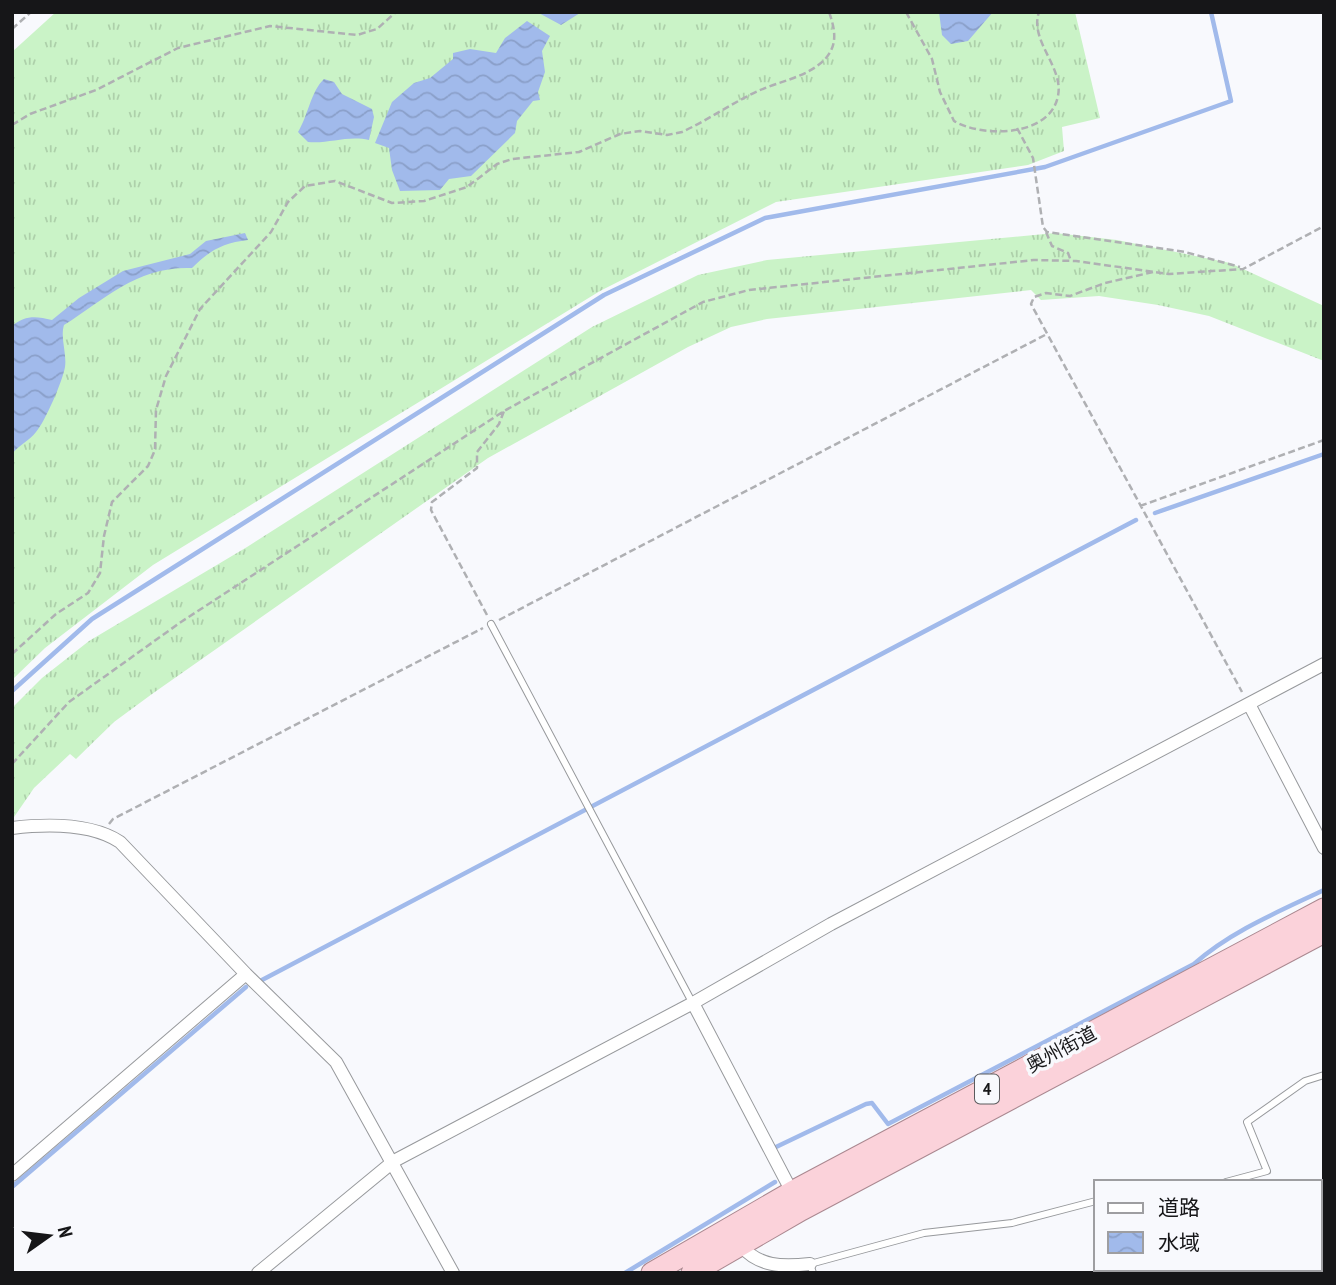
<svg xmlns="http://www.w3.org/2000/svg" width="1336" height="1285" font-family="'PT Sans Narrow','Noto Sans JP',sans-serif">
	<style>
		.grass { fill: url(#grass-tufts) }
		.water { fill: url(#water-waves) }
		.lines { fill: none; stroke-linecap: round; stroke-linejoin: round }
		.stream { stroke: #a1baeb; stroke-width: 4.5 }
		.service-casing { stroke: #97999c; stroke-width: 8 }
		.minor-casing { stroke: #97999c; stroke-width: 14 }
		.trunk-casing { stroke: #aa8890; stroke-width: 23 }
		.path { stroke: #afb0b3; stroke-width: 2.5; stroke-dasharray: 7 3.5; stroke-linecap: butt }
		.service { stroke: #fff; stroke-width: 6 }
		.minor { stroke: #fff; stroke-width: 12 }
		.trunk { stroke: #fbd2da; stroke-width: 21 }
		.labels { text-anchor: middle; stroke-width: 7; stroke-linejoin: round; paint-order: stroke }
		.shield { fill: #f8f9fd; stroke: #5a5a5d; stroke-width: 2 }
		.shield-label { font-size: 18px; font-weight: bold; fill: #161618 }
		.street-label { font-size: 19px; fill: #161618; stroke: #f8f9fd }
	</style>
	<defs>
		<pattern id="grass-tufts" width="24" height="20" patternUnits="userSpaceOnUse" patternTransform="scale(1.75)"><rect width="24" height="20" fill="#caf3c7"/><path d="M3 7l-1-3M5 7V3M7 7l1-3M15 17l-1-3M17 17v-4M19 17l1-3" fill="none" stroke="#add0aa"/></pattern>
		<pattern id="water-waves" width="16" height="10" patternUnits="userSpaceOnUse" patternTransform="scale(1.75)"><rect width="16" height="10" fill="#a1baeb"/><path d="M0 5q4-4 8 0t8 0" fill="none" stroke="#8a9fc9"/></pattern>
	</defs>
	<rect width="100%" height="100%" fill="#f8f9fd"/>
	<path class="grass" d="M56,12H1075L1100,118L1062,127L1064,151L1028,165L776,202L600,291L153,565L45,648L12,680V52Z
		M1055,233L1117,240L1230,263L1324,306V361L1209,316L1158,305L1099,296L1041,300L1031,290L767,319L731,327L688,347L488,458L152,694L114,722L76,759L70,754L34,788L12,820V708L42,678L89,641L247,547L592,327L698,275L767,260Z"/>
	<path class="water" d="M537,12H595L580,13L561,25Z
		M939,12H993L968,41L951,44L942,35Z
		M527,21L550,36L542,51L545,72L538,92L540,100L533,101L517,121L515,133L471,176L449,179L440,190L400,191L392,170L389,148L375,143L392,102L414,83L430,78L453,59V53L470,49L496,53L505,38Z
		M324,79L334,82L342,94L372,109L374,117L369,140C348,135 329,144 308,142L298,132C308,116 311,91 324,79Z
		M245,233L248,240C223,243 210,250 192,268C137,266 107,298 64,325C60,338 67,353 65,367C63,380 45,422 36,432C29,441 19,445 12,454V326C25,315 36,316 52,320L79,298L123,271L190,254L206,241Z"/>
	<g class="lines">
		<path class="stream" d="M1155,513L1324,454
			M12,691L92,619L604,295L765,218L1045,167L1231,101L1211,12
			M262,980L1136,520
			M776,1147L866,1104L872,1103L888,1124L1194,964C1231,931 1280,911 1324,890
			M12,1187L246,987
			M625,1273L775,1182"/>
		<g class="service-casing">
			<path id="service" d="M491,624L692,1002
				M1226,1182L1267,1171L1247,1122L1305,1081L1324,1075
				M813,1273L810,1264L924,1233L1012,1223L1096,1201"/>
		</g>
		<g class="minor-casing">
			<path id="minor" d="M1249,704L1324,848
				M12,828C46,824 91,823 120,842L246,974L336,1062L453,1273
				M693,1003L792,1192
				M12,1175L246,974
				M1320,1206L1324,1204
				M740,1245C759,1267 782,1267 810,1264
				M1320,1255L1324,1254
				M1297,1269L1298,1273
				M258,1273L394,1161L693,1003L831,924L1324,664
				M1249,1273L1250,1269"/>
		</g>
		<g class="trunk-casing">
			<path id="trunk" d="M652,1273L792,1192L1324,909
				M692,1273L801,1210L1324,932"/>
		</g>
		<path class="path" d="M906,12L932,59L940,92L954,121C983,138 1050,137 1058,96C1064,67 1029,41 1039,12
			M12,29L31,12
			M12,125L30,114L96,90L178,48L270,26L357,35L377,29L396,12
			M1017,128L1033,158L1043,227L1047,232L1185,252L1240,267
			M1046,232L1052,246L1068,253L1071,261
			M1153,272L1105,283L1070,296L1046,293L1034,297L1031,304L1242,692
			M1140,506L1324,440
			M487,615L431,510L432,502L477,468V452L499,424L504,411
			M499,620L1045,335
			M12,654L56,614L88,593L100,573L104,536L112,502L148,466L155,450L156,410L166,376L200,309L271,232L288,202L305,186L335,181L392,203L424,201L467,187L497,164L512,159L579,152L620,134L640,131L667,135L682,132C708,120 732,103 758,91C780,81 809,77 826,58C838,44 835,29 829,12
			M12,764L69,702L181,622L504,411L703,302L749,290L1034,260L1076,261L1169,274L1243,269L1324,226
			M109,824L113,819L483,628"/>
		<use href="#service" class="service"/>
		<use href="#minor" class="minor"/>
		<use href="#trunk" class="trunk"/>
	</g>
	<g class="labels">
		<rect class="shield" x="975" y="1074.5" width="24" height="29" rx="5"/>
		<g class="shield-label">
			<text x="987" y="1095">4</text>
		</g>
		<g class="street-label">
			<text transform="translate(1061 1049) rotate(-28)" y="7">奥州街道</text>
		</g>
	</g>
	<rect width="1336" height="1285" fill="none" stroke="#161618" stroke-width="28"/>
	<rect x="1094" y="1180" width="228" height="91" fill="#f8f9fd" stroke="#9e9ea1" stroke-width="2"/>
	<rect x="1108" y="1203" width="35" height="10" fill="#ffffff" stroke="#9e9ea1" stroke-width="2"/>
	<text x="1158" y="1215" font-size="21" fill="#161618">道路</text>
	<rect x="1108" y="1232" width="35" height="21" fill="url(#water-waves)" stroke="#9e9ea1" stroke-width="2"/>
	<text x="1158" y="1250" font-size="21" fill="#161618">水域</text>
	<g transform="translate(49 1236) rotate(76)" stroke="#f8f9fd" stroke-width="5" paint-order="stroke">
	<path d="M0-5L12 26L0 18L-12 26Z" fill="#161618"/>
	<text y="-10" font-size="19" font-weight="bold" text-anchor="middle" fill="#161618">N</text>
	</g>
</svg>
